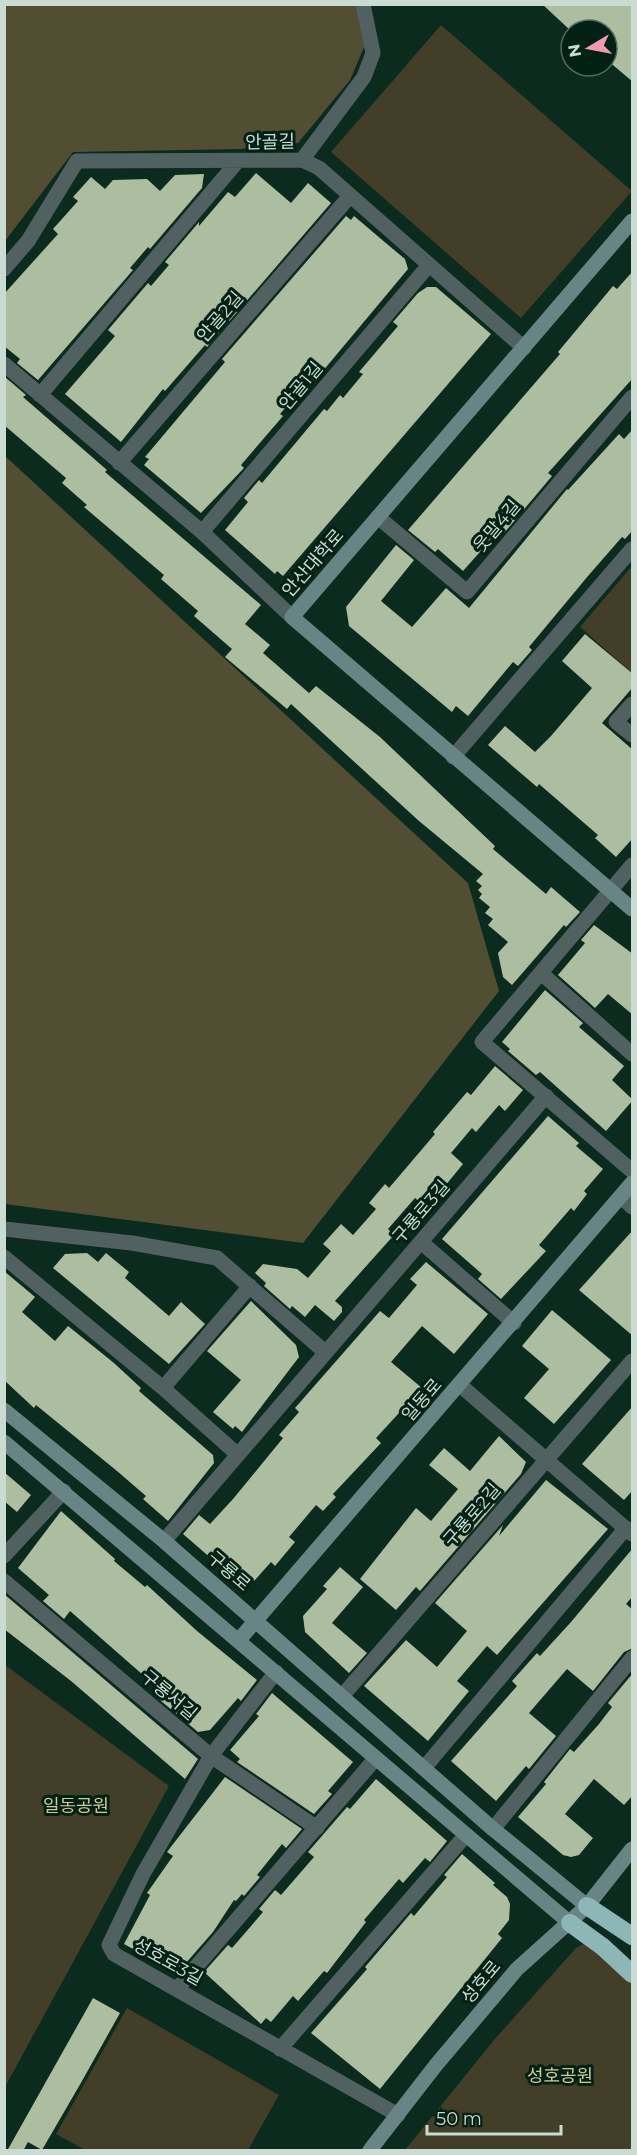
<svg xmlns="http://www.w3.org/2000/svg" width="637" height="2155" font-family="Montserrat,'Noto Sans KR',sans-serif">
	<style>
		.green { fill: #423e27 }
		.forest { fill: #524e34 }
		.building { fill: #acbda0 }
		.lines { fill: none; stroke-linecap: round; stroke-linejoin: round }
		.street { stroke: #516161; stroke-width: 15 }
		.secondary { stroke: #698484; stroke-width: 15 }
		.highway { stroke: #8db6b6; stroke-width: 18 }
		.labels { text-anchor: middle; stroke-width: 6; stroke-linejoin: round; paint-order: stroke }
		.street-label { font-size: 18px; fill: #cadbd2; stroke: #022115 }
		.park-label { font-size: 18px; fill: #d2c994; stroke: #022115 }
	</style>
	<rect width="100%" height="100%" fill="#0b2b1e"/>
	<path class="green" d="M441,25L632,191L521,318L331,152Z
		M632,566V673L580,627Z
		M5,1665L169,1786L5,2087Z
		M591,1940L618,1963L632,1985V2150H405L494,2040L576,1948Z
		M127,2008L279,2095L248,2150H85L56,2134Z"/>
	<path class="forest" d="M5,5H370L365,45L350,80L298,143L241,149L73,152L5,241Z
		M4,455L468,883L499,991L303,1243L5,1204Z"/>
	<path class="building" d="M542,4H633V82L607,60V30H570Z
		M256,173L291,203L308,183L331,203L207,347L205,345L165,391L163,389L121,442L65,394L115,336L108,330L148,283L151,286L169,265L165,262L199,222V226L228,192L235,197Z
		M204,174L202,188L150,249L148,247L130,268L133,270L38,380L17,363L20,359L4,346V294L58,234L53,229L78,201L73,197L91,177L105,189L113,180L147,179L160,191L175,175Z
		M346,216L351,220L354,216L387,244L405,259L408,269L312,384L308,381L280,414L283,416L241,465L244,468L201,513L144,465L149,459L145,457L225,362L222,359Z
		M633,271V378L548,473L552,476L500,538L495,535L463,571L438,549L435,552L408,530L560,354L558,352L613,286L617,289Z
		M427,287H436L491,334L283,576L277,571L275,574L225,530L248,502L244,498L259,480L262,483L324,409L327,411L340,395L343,398L363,374L359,372L398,326L393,322L418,293Z
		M5,377L26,395L23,397L107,470L105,472L261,605L245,624L270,645L263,653L309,693L316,686L380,737L495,846L493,849L546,894L551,887L580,912L566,927L564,925L512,985L503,977L498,953L508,942L488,925L493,919L485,913L490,907L479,898L482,894L478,890L482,886L476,881L483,874L419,821L291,704L287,709L225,657L232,649L194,616L198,611L161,579L164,575L84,507L87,505L62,483L66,478L4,425Z
		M633,429V530L625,539L622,537L588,576L529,647L532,650L518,666L513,662L468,716L456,706L452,712L349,626L346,607L396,545L414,560L381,601L412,627L446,588L469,608L567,489L568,490L619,434L624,439Z
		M585,634L633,674V687L602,723L633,750V838L616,857L595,838L598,835L539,784L537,787L488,745L505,726L535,752L551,736L592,688L562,661Z
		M594,925L633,954V1015L608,994L595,1008L558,975L585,943L581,940Z
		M545,990L583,1023L579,1027L624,1066L612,1080L633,1100L606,1131L540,1072L536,1075L508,1051L510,1049L502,1042Z
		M495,1066L523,1090L505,1111L499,1105L476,1132L472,1128L451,1153L463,1164L445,1186L442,1183L423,1205L415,1198L388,1229L394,1235L335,1301L342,1307V1312L334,1321L315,1305L305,1317L292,1306L290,1309L264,1286L266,1283L255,1273L263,1264L297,1269L308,1278L331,1251L323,1244L341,1224L353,1235L376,1209L369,1203L385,1184L389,1188L435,1134L433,1132L467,1092L471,1095Z
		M548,1116L579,1143L576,1146L603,1169L584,1191L587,1194L574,1211L571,1208L539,1245L546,1251L501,1299L478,1279L482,1274L442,1239Z
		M633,1230V1336L579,1290Z
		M87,1253L98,1262L106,1253L129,1272L125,1278L169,1316L181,1302L205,1324L169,1364L53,1268L65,1254Z
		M426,1262L488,1314L454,1354L422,1326L391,1362L422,1388L376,1438L381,1443L333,1494L336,1497L323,1511L316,1505L289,1537L295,1542L275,1566L271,1562L255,1580L248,1583L243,1581L215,1557L213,1560L183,1534L199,1515L210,1524L233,1499L283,1438L279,1435L299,1412L295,1408L380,1311L389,1318L417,1285L410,1279Z
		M4,1271L35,1297L22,1312L55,1341L68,1326L114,1363L141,1388L139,1391L213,1455L214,1463L168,1521L143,1499L146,1496L117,1471L36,1405L34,1408L4,1380Z
		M251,1301L296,1345L299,1357L242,1432L235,1426L233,1429L213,1412L241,1380L207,1351Z
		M552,1310L611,1360L554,1424L524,1398L549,1369L522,1346Z
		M633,1406V1490L624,1500L582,1464Z
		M499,1436L526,1462L521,1474L420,1591L416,1587L396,1610L360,1579L416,1508L431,1521L458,1489L429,1465L444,1448L470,1471Z
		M4,1472L31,1495L17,1512L4,1501Z
		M546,1480L608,1529L497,1655L487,1646L457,1681L469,1691L428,1741L364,1686L406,1640L437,1667L467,1631L435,1603L503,1525L499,1536Z
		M61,1511L115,1559L114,1561L145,1587L147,1585L197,1631L257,1680L241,1701L238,1698L210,1730L198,1732L154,1695L159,1689L70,1611L64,1619L43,1601L49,1595L18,1568Z
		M633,1548V1596L626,1604L633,1610V1648L624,1652L593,1691L567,1669L529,1713L556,1736L529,1769L526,1766L496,1801L451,1761L517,1686L512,1681L537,1653L540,1656L571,1622Z
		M340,1567L363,1587L332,1623L367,1653L349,1673L305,1632L303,1616L327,1589L323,1586Z
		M4,1594L198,1759L185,1779L71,1681L4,1629Z
		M633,1673V1795L624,1805L594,1779L565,1814L593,1838L579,1855L571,1857L563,1855L518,1817L546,1784L544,1782L570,1749L574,1752L599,1724L612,1707L608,1703Z
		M272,1693L353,1762L328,1791L332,1794L314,1814L237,1762L240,1759L230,1750L259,1716L256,1714Z
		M225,1777L302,1829L286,1848L282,1844L257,1875L260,1877L244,1896L242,1894L236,1901L234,1900L213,1932L179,1971L171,1972L153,1956L151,1959L124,1944L150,1895L147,1893L173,1856L167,1852Z
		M376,1779L447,1841L430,1862L425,1858L403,1883L399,1879L364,1920L366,1922L327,1973L324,1971L298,2001L293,1996L271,2022L266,2018L261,2024L204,1972L228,1945L232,1948L263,1912L259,1909L275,1890L281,1895L314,1857L308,1852L347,1807L350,1809Z
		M462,1854L495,1883L493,1885L507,1897L510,1904L509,1920L498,1934L502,1938L380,2089L311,2033L367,1969L365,1967L411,1913L414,1916L447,1877L444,1875Z
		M93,1998L120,2013L82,2081L42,2150L28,2142L23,2151H7Z"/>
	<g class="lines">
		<path class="street" d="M302,160L364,77L373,53L363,4
			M4,269L28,241L77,161L302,160L319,168L524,348
			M4,364L202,532L292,617
			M40,395L237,162
			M119,463L350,196
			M378,517L467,592L632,397
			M202,532L429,265
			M632,704L616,722L632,735
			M453,757L632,549
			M632,865L482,1042L632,1171
			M541,973L632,1054
			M621,1197L632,1207
			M4,1229L132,1243L217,1258L325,1352
			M421,1242L514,1323
			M4,1257L163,1388L237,1454
			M460,1385L632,1534
			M163,1388L250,1286
			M164,1541L546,1096
			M4,1556L64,1491
			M4,1581L211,1756L317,1828
			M276,1672L211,1756L143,1874L109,1945L114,1954L398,2115
			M343,1695L632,1361
			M424,1768L626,1528
			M493,1829L632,1658
			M177,1989L376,1758
			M280,2049L465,1836"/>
		<path class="secondary" d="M632,221L292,617L632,909
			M4,1410L164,1541L493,1829L587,1906
			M4,1442L570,1923
			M239,1640L632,1183
			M370,2150L436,2065L517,1969L587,1906L632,1849"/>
		<path class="highway" d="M587,1906L632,1936
			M570,1923L603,1947L632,1974"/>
	</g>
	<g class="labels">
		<g class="street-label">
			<text transform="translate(270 142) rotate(-1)" y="6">안골길</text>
			<text transform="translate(220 317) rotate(-49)" y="6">안골2길</text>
			<text transform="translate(301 386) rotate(-50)" y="6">안골1길</text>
			<text transform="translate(497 526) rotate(-50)" y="6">웃말4길</text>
			<text transform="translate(313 563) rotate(-49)" y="6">안산대학로</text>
			<text transform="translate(421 1212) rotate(-49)" y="6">구룡로3길</text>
			<text transform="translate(422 1400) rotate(-49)" y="6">일동로</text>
			<text transform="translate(472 1515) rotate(-49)" y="6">구룡로2길</text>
			<text transform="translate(229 1571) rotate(41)" y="6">구룡로</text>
			<text transform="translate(169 1695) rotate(40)" y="6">구룡서길</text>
			<text transform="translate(168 1962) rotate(29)" y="6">성호로3길</text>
			<text transform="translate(481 1982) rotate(-50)" y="6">성호로</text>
		</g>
		<g class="park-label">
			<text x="76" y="1812">일동공원</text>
			<text x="560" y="2082">성호공원</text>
		</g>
	</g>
	<rect width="637" height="2155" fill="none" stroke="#cadbd2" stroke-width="12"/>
	<g transform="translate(589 48) rotate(260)"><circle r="28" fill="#022115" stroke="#526b61" stroke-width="1.5"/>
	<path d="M0-4.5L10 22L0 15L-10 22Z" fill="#f29aaf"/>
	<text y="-9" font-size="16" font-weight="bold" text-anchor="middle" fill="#cadbd2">N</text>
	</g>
	<path d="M427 2125v9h134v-9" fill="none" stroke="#cadbd2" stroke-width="3"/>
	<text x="436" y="2125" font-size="18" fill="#cadbd2" stroke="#022115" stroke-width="4.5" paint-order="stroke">50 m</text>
</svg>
